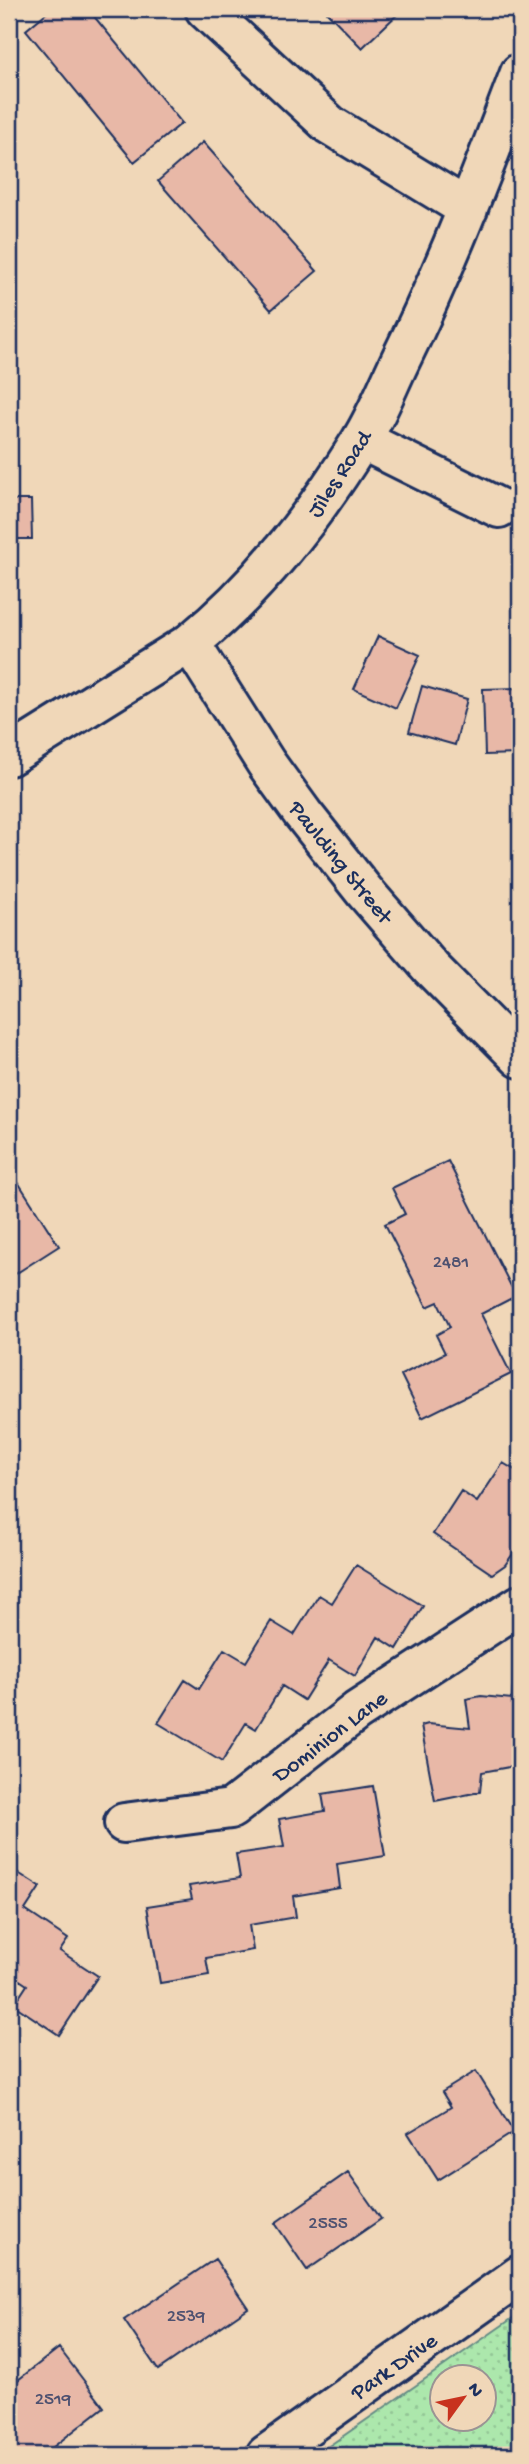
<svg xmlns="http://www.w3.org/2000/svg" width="529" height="2464" font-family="'Gochi Hand',sans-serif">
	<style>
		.park { fill: url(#park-dots); stroke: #648b85; stroke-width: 2; fill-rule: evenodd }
		.building { fill: #e8b8a7; stroke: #1b2f5e; stroke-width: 2 }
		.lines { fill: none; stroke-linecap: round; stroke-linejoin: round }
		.minor-casing { stroke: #1b2f5e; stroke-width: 44 }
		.minor { stroke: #f0d7b8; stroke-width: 38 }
		.labels { text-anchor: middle; stroke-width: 5; stroke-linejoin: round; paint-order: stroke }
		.number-label { font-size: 19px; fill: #4e5170 }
		.street-label { font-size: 23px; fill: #1b2f5e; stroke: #f0d7b8 }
	</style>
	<defs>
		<pattern id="park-dots" width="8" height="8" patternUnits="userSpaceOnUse" patternTransform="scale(1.75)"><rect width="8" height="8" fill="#ace7ac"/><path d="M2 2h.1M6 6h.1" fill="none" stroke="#93c696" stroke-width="1.8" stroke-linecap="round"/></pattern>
	</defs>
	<rect width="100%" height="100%" fill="#f0d7b8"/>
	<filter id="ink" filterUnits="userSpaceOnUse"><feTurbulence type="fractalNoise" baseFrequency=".0143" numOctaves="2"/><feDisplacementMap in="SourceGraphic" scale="14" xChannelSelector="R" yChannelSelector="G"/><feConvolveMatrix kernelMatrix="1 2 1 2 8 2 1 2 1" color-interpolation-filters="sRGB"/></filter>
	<g filter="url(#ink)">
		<path class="park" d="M520,2313V2455H316ZM442,2376H484V2418H442Z"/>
		<path class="building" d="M51,9H88L182,123L134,162L26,30Z
			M324,9H403L362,48Z
			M203,142L317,271L271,310L158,181Z
			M9,500H31L32,539H9Z
			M378,636L420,655L396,708L354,689Z
			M422,686L467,699L455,745L409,732Z
			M520,688V754L485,755L483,689Z
			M448,1161L516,1296L481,1314L511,1374L422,1418L401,1375L445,1353L436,1335L450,1327L438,1302L427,1307L385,1224L405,1214L392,1188Z
			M9,1168L59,1246L9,1278Z
			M503,1463L520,1473V1544L505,1565L492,1574L433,1534L461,1491L477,1502Z
			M356,1565L423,1606L397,1649L378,1637L355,1676L329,1660L304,1700L282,1686L256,1729L246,1723L222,1762L158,1723L185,1680L199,1689L224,1649L246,1662L271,1621L294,1635L319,1595L332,1603Z
			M520,1672V1765L482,1772L480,1792L435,1801L421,1726L428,1724L470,1728L466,1699L481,1696L512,1699L514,1673Z
			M373,1786L385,1856L337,1864L340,1888L293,1896L296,1917L249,1925L253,1950L206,1958L209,1975L160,1983L147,1906L192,1899L189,1886L240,1878L236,1854L284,1847L279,1819L325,1811L322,1794Z
			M9,1867L40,1887L25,1910L68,1939L60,1951L98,1976L59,2035L14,2005L27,1985L9,1973Z
			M476,2071L514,2132L438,2180L408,2133L451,2107L442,2092Z
			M348,2172L381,2219L307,2270L275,2223Z
			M215,2259L248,2308L158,2370L124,2320Z
			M59,2348L104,2407L43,2455H13L9,2450V2387Z"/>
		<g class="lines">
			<g class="minor-casing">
				<path id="minor" d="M205,9L330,125L468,209
					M362,440L499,508
					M190,643L266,763L303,814L364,891L431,968L520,1058
					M9,756L190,643C258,588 314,516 360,442C376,417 387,388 400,361C446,268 483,171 520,73
					M124,1823L231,1809L357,1711L520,1605
					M266,2455L520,2275"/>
			</g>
			<use href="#minor" class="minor"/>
		</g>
	</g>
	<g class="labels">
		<g class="number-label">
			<text x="451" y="1267">2481</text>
			<text x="328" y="2228">2555</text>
			<text x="186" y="2321">2539</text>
			<text x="53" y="2404">2519</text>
		</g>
		<g class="street-label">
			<text transform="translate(338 473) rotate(-57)" y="8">Jiles Road</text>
			<text transform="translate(342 861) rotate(51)" y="8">Paulding Street</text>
			<text transform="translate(329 1735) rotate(-37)" y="8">Dominion Lane</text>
			<text transform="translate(393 2365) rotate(-35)" y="8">Park Drive</text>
		</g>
	</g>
	<rect width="529" height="2464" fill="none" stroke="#f0d7b8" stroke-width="35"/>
	<rect x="18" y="18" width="494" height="2429" fill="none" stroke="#1b2f5e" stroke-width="2.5" filter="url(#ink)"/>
	<g transform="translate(463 2398) rotate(57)"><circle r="33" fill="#f0d7b8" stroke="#9b9494" stroke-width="2"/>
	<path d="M0-5L12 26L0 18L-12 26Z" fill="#c8321e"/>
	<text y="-10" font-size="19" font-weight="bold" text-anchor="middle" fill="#1b2f5e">N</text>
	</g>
</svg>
